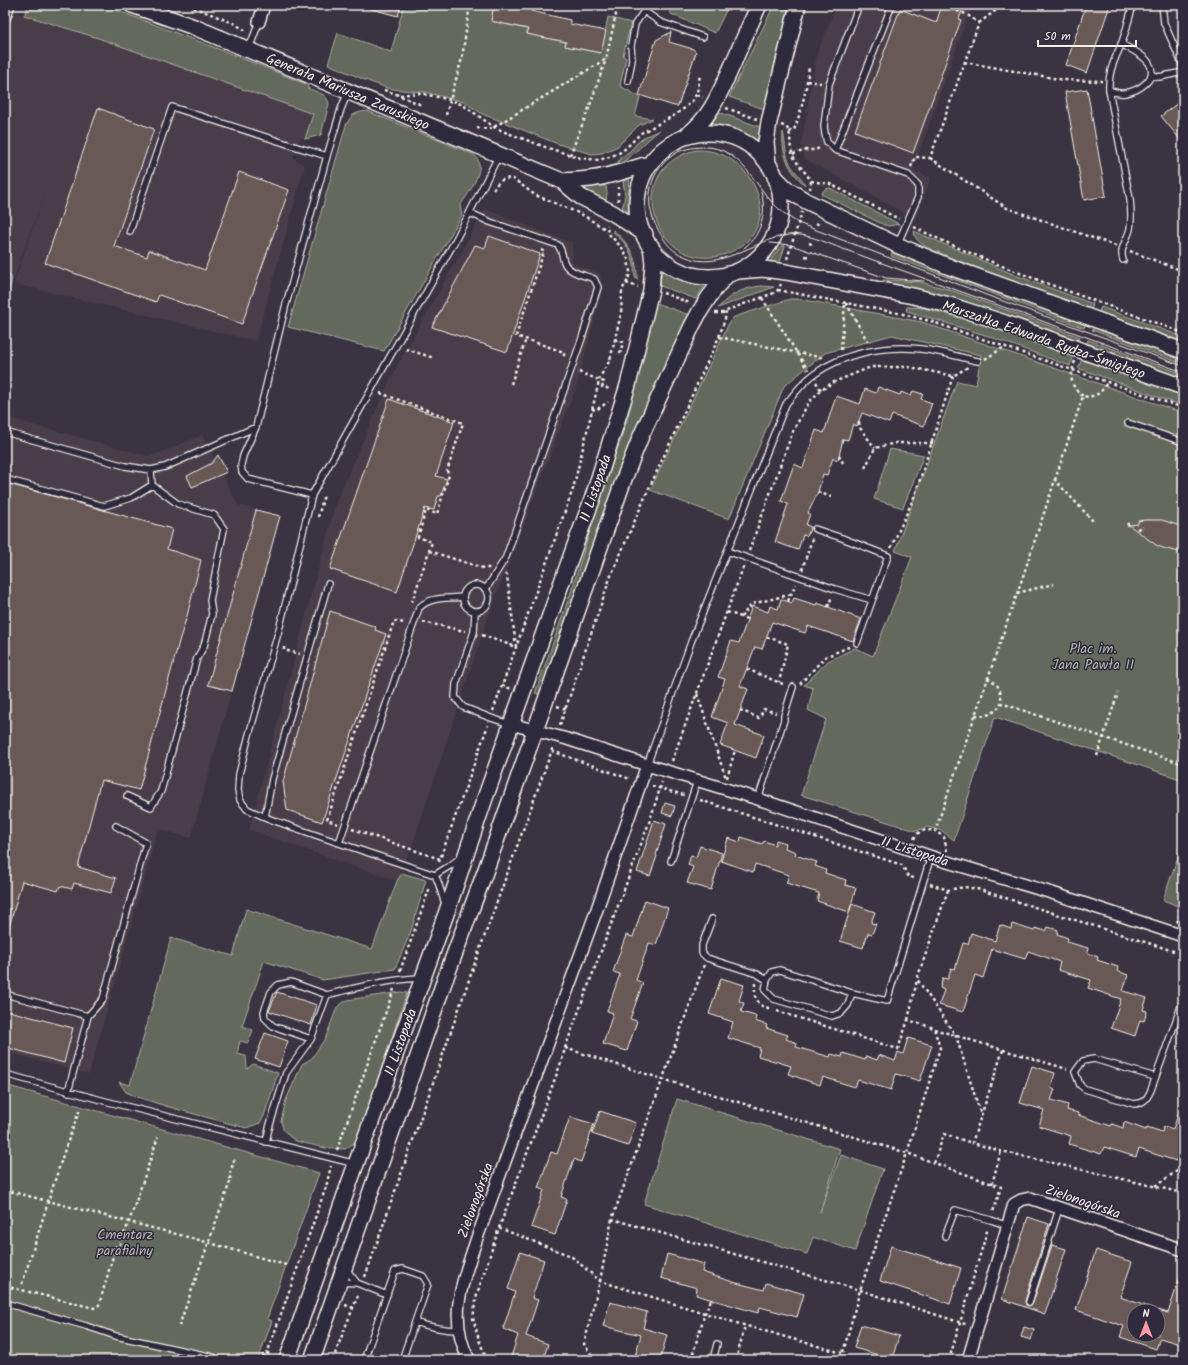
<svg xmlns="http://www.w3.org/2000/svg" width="1188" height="1365" font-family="Kalam,sans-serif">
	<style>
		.built { fill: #483e48 }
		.green { fill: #64695c; stroke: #acada2 }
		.water { fill: #4c6475; stroke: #8f9ca3 }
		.building { fill: #685956; stroke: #f4f1e8 }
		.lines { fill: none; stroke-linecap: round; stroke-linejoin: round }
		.lane-casing { stroke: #f4f1e8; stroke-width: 8 }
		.street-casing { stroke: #f4f1e8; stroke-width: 14 }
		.secondary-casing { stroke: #f4f1e8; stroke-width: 18 }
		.path { stroke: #f4f1e8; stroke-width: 2.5; stroke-dasharray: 3 3; stroke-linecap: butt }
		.lane { stroke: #2f2a3d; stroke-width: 5.5 }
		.street { stroke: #2f2a3d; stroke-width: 11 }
		.secondary { stroke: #2f2a3d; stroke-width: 15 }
		.tram { stroke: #f4f1e8; stroke-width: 1 }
		.labels { text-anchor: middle; stroke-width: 3; stroke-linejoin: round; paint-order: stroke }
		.street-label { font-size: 14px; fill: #f4f1e8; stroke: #2f2a3d }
		.park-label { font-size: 14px; fill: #b3b4a9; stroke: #2f2a3d }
	</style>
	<rect width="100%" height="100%" fill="#3a3342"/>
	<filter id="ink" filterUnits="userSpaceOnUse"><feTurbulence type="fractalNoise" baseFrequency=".025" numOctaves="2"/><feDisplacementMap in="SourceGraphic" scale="8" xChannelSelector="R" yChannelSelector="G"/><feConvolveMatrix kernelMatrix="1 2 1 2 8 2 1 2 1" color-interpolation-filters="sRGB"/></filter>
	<g filter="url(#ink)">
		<path class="built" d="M837,5H972L913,169L931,178L915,219L805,159L801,145L817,53Z
			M5,9L98,38L313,114L305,139L301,137L293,158L305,165L256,341L14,284L48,184L5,303Z
			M485,209L572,243L573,263L600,274L602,290L577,385L486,623L412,846L397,881L249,830L336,502L390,379Z
			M5,417L148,456L160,453L202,435L238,505L280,516L191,838L158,829L89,1074L5,1052Z"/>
		<path class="green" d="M29,5H97L108,7L229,53L308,85L307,88C316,92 327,93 329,104L321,135L305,139L313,114L98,38L24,15Z
			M404,5H494L491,21L527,29V34L566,42L565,46L601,53L608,17L631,23L623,56L626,58L620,86L640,97L635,116L653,119L639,125L618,146L602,153L592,154L558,144L498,120L484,115L464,102L424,92L401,90L387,88L365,80L328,64L338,33L391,52Z
			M668,5H729L715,33L671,14Z
			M774,5H790L775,62L764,109L729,97Z
			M367,111L468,152C470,153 475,155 476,157C487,169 467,195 460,206L462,215L384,351L288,327L346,125C352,114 354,113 367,111Z
			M719,112L760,127L759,141L744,133L727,127L711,125Z
			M660,130C645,141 634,156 618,165V162L620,158L631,150L637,143L646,136Z
			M783,132C785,137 785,153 789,161C792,170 802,177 805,185C789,171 781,154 783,132Z
			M696,150C705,150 714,151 723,155C748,166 769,200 757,227C751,241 739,249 726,254C655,278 619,168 696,150Z
			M629,179C631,185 628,193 628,199C628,204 629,208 628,213L622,210L625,195L623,181Z
			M585,186H606L607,193L606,201L583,189V187Z
			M830,188L899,224L889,226L884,225L821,194L825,189Z
			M613,230C629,243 638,259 637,280C633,276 635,267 633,261C630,249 623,240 613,232Z
			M914,231L1015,275L1093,304L1091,310L1007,281L928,248C921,243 914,240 914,231Z
			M781,246H785L779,265L770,263V261Z
			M892,253L1086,323L1084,328L891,256Z
			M662,270L682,280L694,283L704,284L705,285L696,299L660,286Z
			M883,280L920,282L948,289L1080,337L1078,342L959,299L887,285L882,283Z
			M761,286L774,287L718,308C730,294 743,288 761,286Z
			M790,299H800L922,322L1183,413V780L995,717L954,840L942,831L928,827L916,831L801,795L826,719L808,710L813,688L804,685L828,661L855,648L873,656L912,557L895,551L957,381L976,385L981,355L892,335L825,353L784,386L729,519L650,490L730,321L734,317Z
			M656,303L689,315L636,427L541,695L535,693L571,592L593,521L627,420Z
			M907,307L924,308L987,325L1074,356L1070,366L988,336L907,311L906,310Z
			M1101,307L1183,337V344L1098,314Z
			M1094,326L1183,358V364L1092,330Z
			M1088,340L1183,374V380L1086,345Z
			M1082,359L1183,395V406L1078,368Z
			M890,449L924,455L903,508L874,499Z
			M1183,842V908L1163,900Z
			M402,873L426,880L411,931L395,969L323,980L264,961L242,1026L253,1030L248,1043L240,1041L237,1054L246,1056L247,1069L253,1064L278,1073L264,1116L260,1123L246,1128L169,1107L137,1097L126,1092L119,1082L130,1085L171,938L233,956L246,909L372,949L397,881Z
			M401,992L407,993L357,1141L345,1149L325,1148L296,1141L290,1137L283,1129L281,1121L286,1100L302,1064L312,1058L326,1037L337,1007L347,1000Z
			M5,1085L319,1173L267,1319L272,1321L258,1360H5Z
			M677,1099L840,1149L820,1212L841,1155L883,1169L855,1251L813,1237L807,1254L644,1204Z"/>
		<path class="water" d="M5,272L10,275L12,279L7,297H5Z"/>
		<path class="building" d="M369,5H401L398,16L368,8Z
			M494,5H513L532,9L531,11L570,20V24L606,31L601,53L565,46L566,42L527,34L528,29L491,21Z
			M942,5H964L959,19L961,20L913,153L855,131L900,9L936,23Z
			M1086,5H1110L1087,73L1066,65Z
			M671,32L669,42L693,49L696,52L678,106H674L639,95L656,40Z
			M1087,89L1106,196L1084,200L1065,92Z
			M1183,99V143L1161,116Z
			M98,108L154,129L114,246L147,257L149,250L205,270L239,172L289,190L242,324L159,295L156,302L45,263Z
			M489,236L540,254L507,352L432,327L475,245L485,248Z
			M878,387L900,395L901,392L911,396L913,391L923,394L921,399L932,403L924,426L892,415L889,423L862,413L857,426L853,424L848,440L843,439L838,460L833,458L827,475L823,474L818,492L808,513L810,514L806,525L811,527L807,536L803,535L798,550L775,542L788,504L781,501L794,464L803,468L816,430L824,433L836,396L860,404L865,389L876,393Z
			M389,399L454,422L436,476L447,479L441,496H438L434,510L425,508L397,592L330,569Z
			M218,455L227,472L192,487L187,476L212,463Z
			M5,483L172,529L167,549L201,560L187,616L180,638L139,790L101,780L78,867L116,878L111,893L74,883L72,889L60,886L58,891L22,881L8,931H5Z
			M256,510L280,516L232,691L208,685Z
			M1145,520H1162L1183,527V553L1163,548L1156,545L1129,525L1138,524V521Z
			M794,598L816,605L817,603L861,619L853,641L808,626L805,633L772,622L762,649L755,647L740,686L748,689L735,725L764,735L756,758L720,745L728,723L712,717L725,679L718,677L731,641L739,643L752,606L768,612L770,606L778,609L781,599L792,603Z
			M330,611L376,627L375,630L386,634L322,822L287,810L283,782Z
			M665,803L675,806L672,816L662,813Z
			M654,820L666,824L656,855L657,856L650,876L637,872Z
			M741,837L762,844L764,841L775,845L776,840L786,843L785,848L796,852L795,855L817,862L815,866L826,870L825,873L846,880L845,885L856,888L849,912L817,901L819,893L786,883L789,875L755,864L753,872L721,861L728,838L740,842Z
			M700,846L722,853L711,890L687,883L693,867L688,865L691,855L696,857Z
			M645,900L668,908L656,945L649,943L636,980L643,983L630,1019L637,1021L627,1051L603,1044L613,1013L607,1011L620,974L613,972L626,935L633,937Z
			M852,904L875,912L871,923L876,924L872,934L868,933L863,948L840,941Z
			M1012,924L1034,931L1035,928L1046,931L1048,927L1058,930L1057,934L1068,938L1067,942L1088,948L1087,953L1098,957L1097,960L1118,967L1117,971L1128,975L1123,991L1147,998L1143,1010L1147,1011L1144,1021L1140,1020L1135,1036L1111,1028L1121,999L1088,988L1091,980L1058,970L1060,962L1028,951L1025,959L992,949L983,978L975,975L963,1012L939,1005L944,990L940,988L943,978L948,979L951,968L955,969L963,943L968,944L971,933L995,941L1000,925L1011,929Z
			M721,978L744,985L739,1001L744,1003L741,1012L756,1016L755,1021L767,1025L766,1028L788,1035L786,1039L797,1043L796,1047L830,1057L831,1054L842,1057L843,1053L865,1060L866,1056L877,1060L879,1055L895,1061L898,1052L903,1054L908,1038L932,1045L920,1081L896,1074L891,1090L858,1080L855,1087L823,1077L820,1085L788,1074L791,1066L758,1056L760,1048L728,1038L733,1022L709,1014Z
			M277,992L317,1005L311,1025L269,1011Z
			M5,1010L73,1028L64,1063L5,1047Z
			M265,1033L288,1041L279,1067L255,1059Z
			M1032,1066L1055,1073L1051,1087L1055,1089L1051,1100L1068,1105L1067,1110L1078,1113V1115L1111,1126L1112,1124L1123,1128L1124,1122L1146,1130L1147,1127L1162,1132L1164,1126L1173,1129L1181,1106L1183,1107V1140L1176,1161L1139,1149L1136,1157L1104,1147L1101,1154L1069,1144L1071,1136L1039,1126L1044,1110L1020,1103Z
			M600,1111L636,1123L628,1146L592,1134Z
			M570,1117L594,1124L581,1162L574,1159L561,1197L567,1199L555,1235L531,1227L544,1190L538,1188L551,1152L557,1154Z
			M1028,1217L1049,1224L1025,1301L1026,1305L1030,1306L1033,1303L1052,1245L1066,1249L1045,1314L1002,1299Z
			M891,1246L961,1268L950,1304L880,1281Z
			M1096,1250L1132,1262L1120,1297L1155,1309V1311H1134V1335H1158V1310L1168,1313L1181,1274H1183V1345L1160,1338L1156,1349L1120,1337L1124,1326L1076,1310Z
			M520,1252L544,1260L532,1298L538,1300L526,1336L548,1344L543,1360H519L511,1357L518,1335L503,1329L515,1292L508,1289Z
			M667,1254L704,1264L702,1272L733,1282L764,1290L766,1283L804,1294L797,1317L760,1307L758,1313L696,1295L697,1288L661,1278Z
			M610,1302L647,1312L643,1328L667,1335L660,1360H634L641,1335L603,1326Z
			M861,1325L899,1336L892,1359L854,1348Z
			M1024,1327L1034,1330L1031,1340L1021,1337Z"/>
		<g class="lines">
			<g class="lane-casing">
				<path id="lane" d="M643,5L644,11L660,22L703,37
					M892,5L835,150L908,175L918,185V197L897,245
					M1162,5L1164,23L1183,66
					M5,24L12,5
					M1121,44C1130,49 1143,54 1149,63C1159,79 1138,91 1125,93C1119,94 1114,92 1109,90C1108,72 1114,61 1121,45C1126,32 1129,18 1133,5
					M249,49L259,22
					M1151,75L1159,77L1183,72
					M628,81L632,60L631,46L635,24L644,11
					M1109,90L1130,199C1131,210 1132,219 1130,229C1127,241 1119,248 1123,260
					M835,150L827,142L825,134L824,126L829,84L859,5
					M470,213L490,222L558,245C564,253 561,257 565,264C570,273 584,275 594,279L598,287L582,338L506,557L486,589
					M130,231L172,107L297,147L327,156
					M1128,423L1183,442
					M5,432L125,466L151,470L165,467L256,427
					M5,479L104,506L131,498L152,485L151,470
					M312,495L248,479L242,472L241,465L243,456L256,427L285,308L327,156L341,109L348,92
					M815,529L842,538L888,556L857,643
					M727,551L835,589L872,600
					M328,584L272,779L265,817L275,821L339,843L419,608C430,596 447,599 462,597
					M463 598a13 13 0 1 1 26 0a13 13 0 1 1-26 0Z
					M475,612L474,632L456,684L455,697L463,707L491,718L510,724
					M647,765L691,642L786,404C794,394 802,383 813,375C843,353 884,345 921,349C940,351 959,357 978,361
					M127,796L151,807L161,791L197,658L204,646L212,614L210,600L224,529L214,515L178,504L152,485
					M758,799L784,720V716L793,687
					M265,817L247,809L240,800L238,790L239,774L249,735L280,626L312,495L455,241L499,155
					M339,843L435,875L438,882L445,904
					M671,861L697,781
					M435,875L451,865L461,857
					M712,919L702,945V953L707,958L757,974L767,980
					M852,993L848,1005L841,1013L832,1016L774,999L765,990L767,980L772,972L780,970L852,993L887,1001L931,856
					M5,994L88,1016
					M311,1039L273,1026L265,1018L264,1012L271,992L278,985L291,982L327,995
					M5,1074L105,1101L356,1164
					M1155,1077L1094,1059L1083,1061L1075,1072L1080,1085L1085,1089L1134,1104C1144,1103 1147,1099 1151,1090L1183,1001
					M68,1092L88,1016L103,999L146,843L116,826
					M266,1142L269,1128L286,1073L311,1039L327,995C357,987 390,979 421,978
					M945,1236L955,1210L991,1220L1008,1226
					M346,1269L357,1283
					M340,1282L357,1283L387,1295
					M1029,1302L1059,1209
					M5,1303L86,1326L116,1336L213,1357
					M415,1322C430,1327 443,1330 458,1330
					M364,1360L395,1271L403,1269L423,1276L428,1284L402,1360
					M713,1360L717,1344"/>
			</g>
			<g class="street-casing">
				<path id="street" d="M259,22L264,5
					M511,724L567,739L647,765L758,799L944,861L1052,893L1183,936
					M469,1360C447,1317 463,1280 477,1238L596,912L647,765
					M968,1360L1014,1204L1021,1200L1030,1198L1183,1250"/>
			</g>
			<g class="secondary-casing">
				<path id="secondary" d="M132,5L194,27L562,181L581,197L613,213L645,234
					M637 205a72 72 0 1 1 144 0a72 72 0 1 1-144 0Z
					M687,135C711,118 721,90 733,64C741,44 750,25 759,5
					M768,164L766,142L769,122L798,5
					M775,177L788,190L806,201L897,245L950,267L1183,351
					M562,181C577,180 592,180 606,176C620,173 633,168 646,165
					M738,271L763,269L786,272L913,296L949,305L1005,323L1183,387
					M287,1360L356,1164L447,911L484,801L574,548L592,500L628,385L651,290L653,263L651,246
					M312,1360L443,985L485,872L624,479L641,436L692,326C702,306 712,290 728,274"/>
			</g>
			<path class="path" d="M188,5L233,23L247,31
				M979,23L1003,5
				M964,62L1064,80L1102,81
				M807,81L821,83
				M384,90C398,94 409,100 422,105
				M400,95L419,93L451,100L463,105L494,127L505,132L548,148L580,158L599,160L609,157L619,153L626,148L641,133L675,115L686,107L693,100L697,93L700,74
				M697,95L703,97
				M726,108L757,119
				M446,115L462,58L470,5
				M781,125C793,128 789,139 791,149C794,163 804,169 811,181L810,189
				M477,128L488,129L494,127L606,59L618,5
				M789,132L794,130C802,110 807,87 809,66
				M793,154L807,150H816L820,147
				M570,155L589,108L606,59
				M930,158L1007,208L1116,246
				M911,167L915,157L930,158L979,23L966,14L939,5
				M811,181L830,184L899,219
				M493,190C498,181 502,179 512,178L535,195L581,214L607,230
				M618,201V187
				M816,223L821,226
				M914,227C1000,270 1093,299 1183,333
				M809,243L814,245
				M541,250L544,251L516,336L561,351L564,353V359
				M1130,251L1183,271
				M805,256L810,257
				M787,259L802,212
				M626,283L638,287
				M778,290L903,314L930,321L1183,408
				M663,293L690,303
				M762,298L808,370
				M846,303L869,344
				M715,313H723L733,308L774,293L778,290L781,284
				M719,337L824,358
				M615,339L623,342L620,354
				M406,349L434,358
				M841,350L845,303
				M985,359L1006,346
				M1075,361C1070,376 1069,386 1083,396
				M579,372L604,382L602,387L611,389
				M816,382L821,390
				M511,384L526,339
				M380,393L463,423L447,471L449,475L437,514L426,510L418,537L432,542L412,602
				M592,409L596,410L608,402
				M859,422L860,428L875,448
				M839,455L843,463
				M865,468L875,448L896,443H933
				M1054,479L1094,522
				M818,492L831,497
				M318,517L324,495
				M1127,523L1129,526
				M1137,529L1143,527
				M891,548L915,495L953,376
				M429,551L483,568H490
				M749,551L793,431L809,402L821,390L834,382L871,367H909L953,376L968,367
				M802,570L813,536
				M1017,593L1054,584
				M788,601L796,584
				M828,607L832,596
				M727,612L747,619
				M741,617L752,604L792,594
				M423,622L465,631
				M482,635L516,647L507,575L506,574
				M767,637L788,644L779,682
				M284,647V650L300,654
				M747,669L785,685
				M987,678C998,683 1002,690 1001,703L1183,764
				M800,684L825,657L851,646
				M502,685L511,689
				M697,694L726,778
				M557,706L566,709
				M740,710L759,718L764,709L776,713
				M493,711L573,489L600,377L610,360L621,314L622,290L628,280L630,272L628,259L623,249L608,233L607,228L608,225
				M975,715C987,717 995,714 1001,703
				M560,725L610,578L645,497L719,337L725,319L726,312
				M552,751L630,779
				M1097,756L1118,693
				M672,761L744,565
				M727,778L735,750
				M652,786L684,795
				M700,800L902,865L908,876L916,879
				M338,824L327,820L394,621L405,623
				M352,829L440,859
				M914,839C918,830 926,829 935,831
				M947,851L944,837L935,831L1017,594L1083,396C1095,398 1102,393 1107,382
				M439,862L488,725
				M930,884L948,890L964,887L977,889L1183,954
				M948,890L917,979L956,1036L981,1115
				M1177,923L1183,905
				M704,965L612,1219L860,1290L968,1325
				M400,971L430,887
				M755,983V996L760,1005L771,1009
				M777,1011L898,1049L908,1020L934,1028L940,1048L907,1153L860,1290L841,1360
				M908,1020L917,980
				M934,1029L1067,1069
				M565,1048L662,1079L907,1153L1001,1187L993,1212
				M1003,1050L972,1143L1001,1151L1183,1193
				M337,1150L394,989
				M934,1163L944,1134L972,1143
				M992,1184L1001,1151
				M1155,1186L1183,1167
				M5,1190L203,1241L286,1265
				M499,1228L571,1256L600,1281L740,1324L842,1353
				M365,1277L477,957L553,747
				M22,1284L64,1152L80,1109
				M5,1286L94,1308L99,1305L116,1246L120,1244L129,1222L158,1137
				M345,1305L354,1308
				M179,1326L231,1179L229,1176L235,1158
				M268,1352L269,1360
				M257,1360L268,1352
				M264,1360L268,1351L326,1187L331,1166
				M333,1360L341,1338L359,1293
				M487,1360L479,1340L473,1318L477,1294L499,1228L562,1060L565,1048L650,820L662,782
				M595,1360L584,1344L600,1281L612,1219
				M691,1360L705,1313L711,1300
				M736,1360L745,1326
				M949,1360L988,1228"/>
			<use href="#lane" class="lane"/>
			<use href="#street" class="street"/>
			<use href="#secondary" class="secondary"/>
			<path class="tram" d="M770,243L791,245L886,278L924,281
				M744,248C762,234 767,213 761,191
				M1183,366L989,296L798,223C788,217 778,209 770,200C752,179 737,147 705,147C696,147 687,148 678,152C665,159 654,172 651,187C647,205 652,221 662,236C667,245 674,252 684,256C719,273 753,240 788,235C806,232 826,243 843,249L1183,372"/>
		</g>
	</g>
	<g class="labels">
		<g class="street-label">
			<text transform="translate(348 91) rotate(23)" y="5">Generała Mariusza Zaruskiego</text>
			<text transform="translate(1044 339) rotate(19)" y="5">Marszałka Edwarda Rydza-Śmigłego</text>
			<text transform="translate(595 488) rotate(-71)" y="5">11 Listopada</text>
			<text transform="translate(915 851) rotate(18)" y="5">11 Listopada</text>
			<text transform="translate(400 1042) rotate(-70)" y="5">11 Listopada</text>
			<text transform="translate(475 1200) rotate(-70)" y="5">Zielonogórska</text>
			<text transform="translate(1083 1201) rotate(19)" y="5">Zielonogórska</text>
		</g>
		<g class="park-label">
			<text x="1093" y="653">Plac im.<tspan x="1093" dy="16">Jana Pawła II</tspan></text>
			<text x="125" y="1239">Cmentarz<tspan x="125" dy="16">parafialny</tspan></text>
		</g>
	</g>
	<rect width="1188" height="1365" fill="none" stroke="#2f2a3d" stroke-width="20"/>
	<rect x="10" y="10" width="1168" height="1345" fill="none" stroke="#f4f1e8" stroke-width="1.5" filter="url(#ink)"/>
	<g transform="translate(1146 1323)"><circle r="19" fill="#2f2a3d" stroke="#7e7a81"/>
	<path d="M0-3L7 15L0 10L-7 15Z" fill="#ff9aa2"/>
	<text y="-6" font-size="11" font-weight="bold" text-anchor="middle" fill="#f4f1e8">N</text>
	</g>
	<path d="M1038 40v6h98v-6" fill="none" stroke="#f4f1e8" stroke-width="2"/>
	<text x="1044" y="40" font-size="12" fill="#f4f1e8" stroke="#2f2a3d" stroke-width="3" paint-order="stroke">50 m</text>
</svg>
